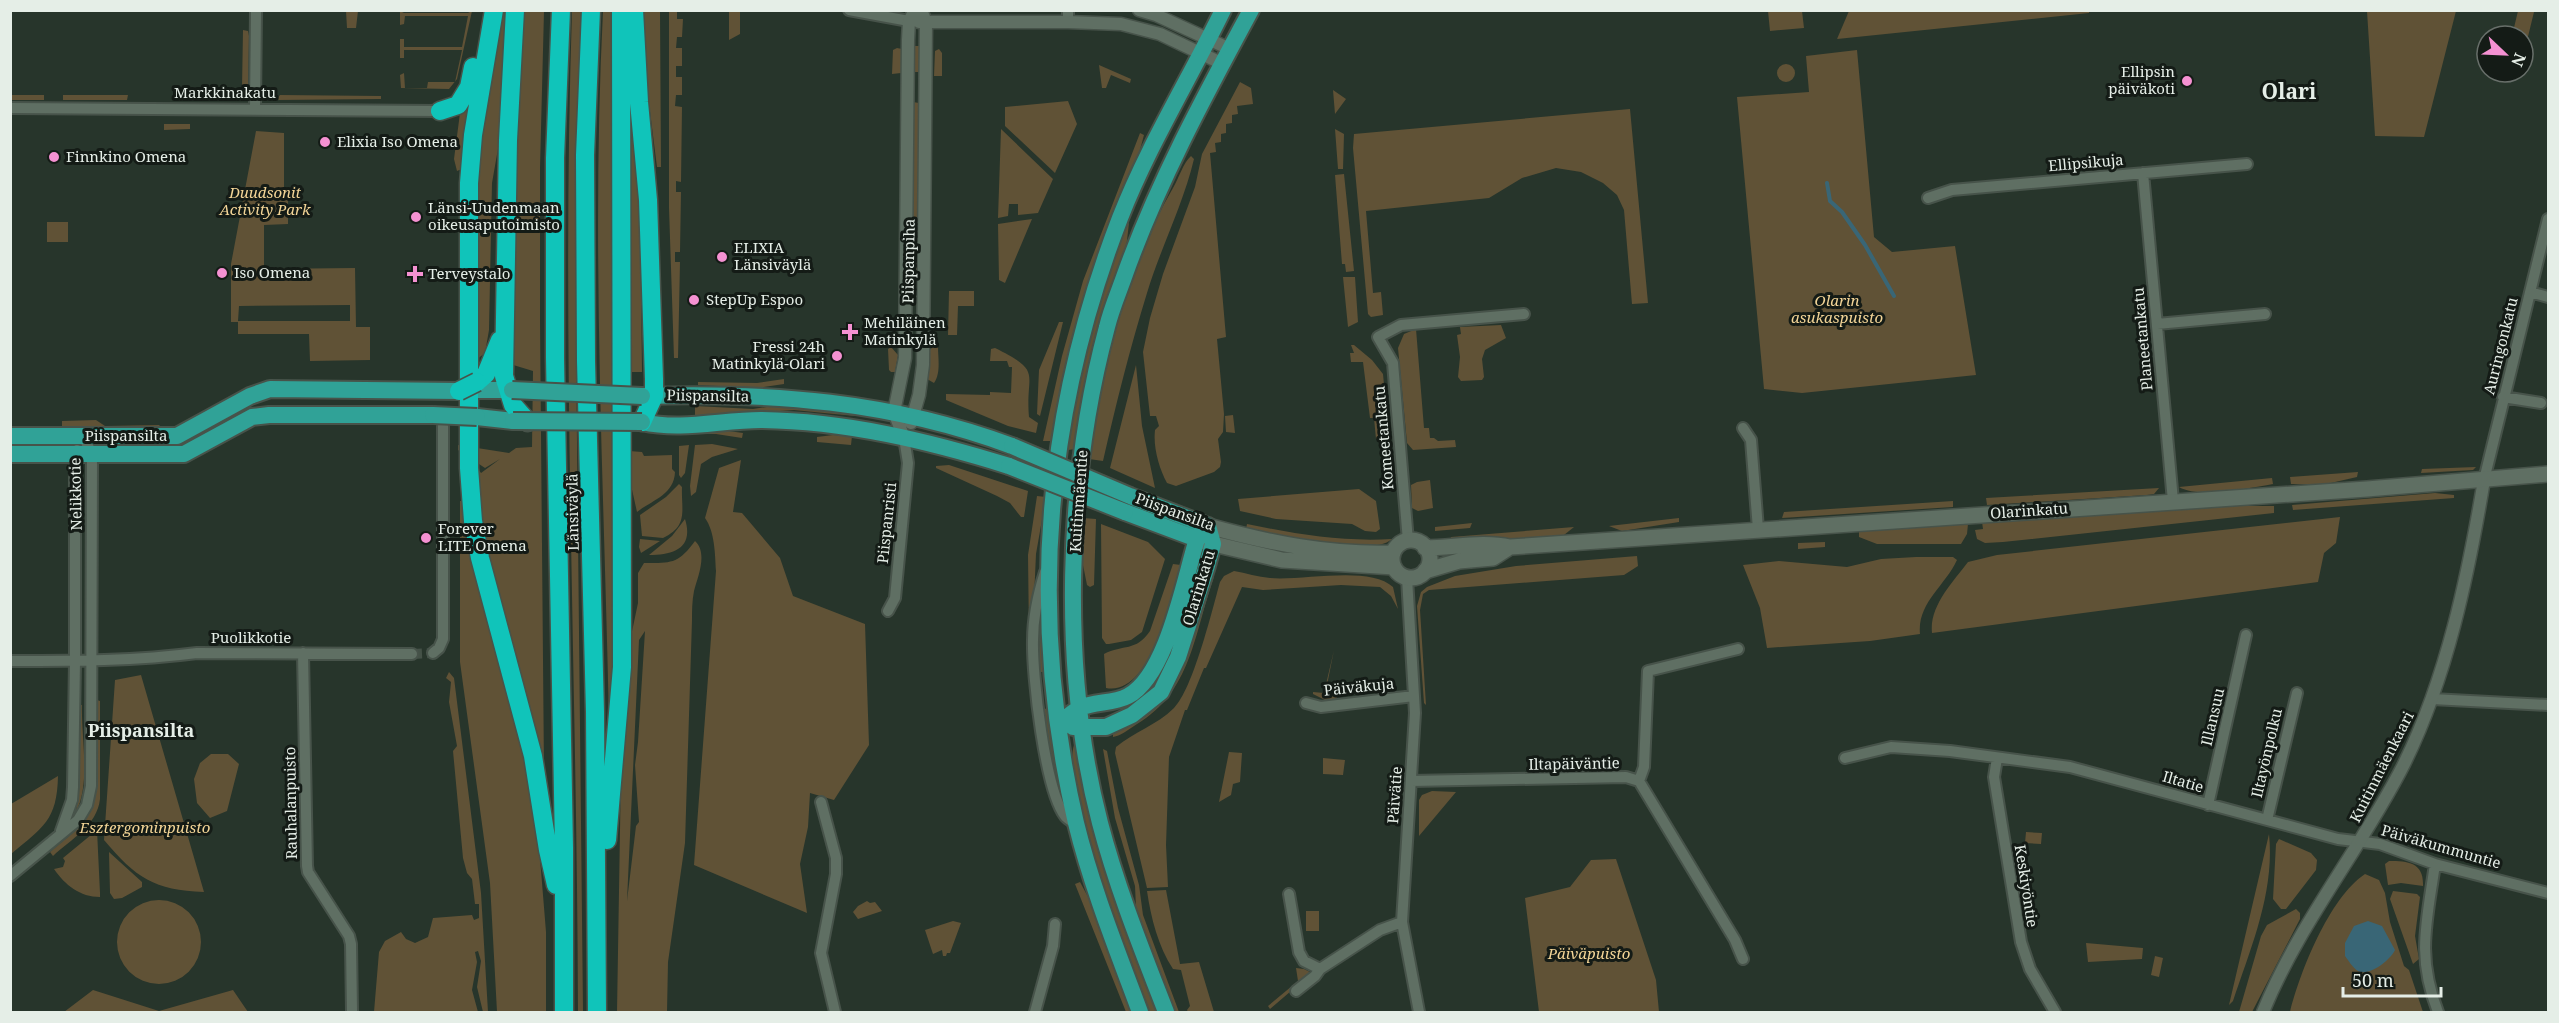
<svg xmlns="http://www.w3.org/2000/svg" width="2559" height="1023" font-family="'Noto Serif',serif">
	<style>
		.green { fill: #605236; fill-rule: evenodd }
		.water { fill: #396676 }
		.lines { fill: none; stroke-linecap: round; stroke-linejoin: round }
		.stream { stroke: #396676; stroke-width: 4 }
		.minor-tunnel { stroke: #445147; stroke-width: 10; stroke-dasharray: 10 5; stroke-linecap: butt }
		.minor-casing { stroke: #47534a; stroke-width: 14 }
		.tertiary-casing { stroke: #47534a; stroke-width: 15 }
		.secondary-casing { stroke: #47534a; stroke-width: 18 }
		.primary-casing { stroke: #47534a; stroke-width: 20 }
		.motorway-casing { stroke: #47534a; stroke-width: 21 }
		.minor { stroke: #5f6f63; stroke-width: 10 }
		.tertiary { stroke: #5f6f63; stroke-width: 12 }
		.secondary { stroke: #5f6f63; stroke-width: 15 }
		.primary { stroke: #30a297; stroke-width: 16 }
		.motorway { stroke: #10c4ba; stroke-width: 18 }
		.primary-bridge-casing { stroke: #47534a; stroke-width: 20; stroke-linecap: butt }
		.motorway-bridge-casing { stroke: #47534a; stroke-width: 21; stroke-linecap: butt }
		.primary-bridge { stroke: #30a297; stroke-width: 16 }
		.motorway-bridge { stroke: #10c4ba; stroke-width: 18 }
		.poi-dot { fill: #f591d2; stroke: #141b16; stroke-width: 2 }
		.labels { text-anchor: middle; stroke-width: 6; stroke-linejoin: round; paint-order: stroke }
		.poi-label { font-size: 15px; fill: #e5eee7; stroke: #141b16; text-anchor: start }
		.street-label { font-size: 15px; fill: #e5eee7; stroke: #141b16 }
		.park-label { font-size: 15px; font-style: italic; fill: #f3d597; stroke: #141b16 }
		.quarter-label { font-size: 18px; font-weight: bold; fill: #e5eee7; stroke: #141b16 }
		.district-label { font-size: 21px; font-weight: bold; fill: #e5eee7; stroke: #141b16 }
	</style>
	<rect width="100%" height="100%" fill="#27352b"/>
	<path class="green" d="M581,10L576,346L583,1012H578C577,678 561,345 572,11Z
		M616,10L614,681L609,722C604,485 591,247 603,11Z
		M346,11H358L356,28H347Z
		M400,11L404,13H468L472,11L457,79L449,89L401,88L400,75L404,73L405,88H427L428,82H455L462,50H404V58H400V39H404V47H462L468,16H405L404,24L400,25Z
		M501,11H505L499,143L492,183L489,330L485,353L476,360L478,152Z
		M521,11H544L540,168V320L544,772L517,677L477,508L478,469L481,473L500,459L485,468L458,450V445L509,453L516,448L532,447L533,371L510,364Z
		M641,11H660L661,167H657L647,88Z
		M669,11H677V19H683L682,37H677L676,48H682V66H676V77H682V95H676L675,106L682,107L681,182L676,181V192H681L680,252H675V262H680L678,358H674L669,208Z
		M724,11H740V34L729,40V12Z
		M1768,11H1802L1804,28L1770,31Z
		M1849,11L2089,10V13L1837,39Z
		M2367,11H2456L2424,137L2375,136Z
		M2518,11L2534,12L2523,57V36H2512Z
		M243,30L248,31L249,36L248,88H242Z
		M913,46H920V72H913Z
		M897,48L902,49L901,73L892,74L893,50Z
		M939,49L942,53V76H934L935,51Z
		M1857,50L1874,237L1892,252L1955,246L1976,375L1802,393L1764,389L1737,97L1809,92L1806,56Z
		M1777 73a9 9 0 1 1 18 0a9 9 0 1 1-18 0Z
		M1099,65L1131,79L1130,83L1111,75L1106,88H1102Z
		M631,68L640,196L642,372H629L627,213Z
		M1240,82L1251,88L1253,104L1237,106L1238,114L1232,115V123L1226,124V133L1221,134V142L1215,143L1216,152L1210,153L1226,337L1217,339L1224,414L1223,432L1218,439L1221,462L1220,467L1214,472L1176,486L1167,483C1159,468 1153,447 1155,430L1159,426L1156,416H1150L1143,352L1150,318L1163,274L1195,187L1202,154Z
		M1333,90L1346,99L1335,114Z
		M11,95H44V100H11Z
		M63,95H128L127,100H63Z
		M280,95L381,96V99L276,100Z
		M1068,101L1077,124L1055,173L1005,126V107Z
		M913,102L919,103L917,272H911Z
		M470,105L464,168L457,171L454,159L460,113Z
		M1630,109L1648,303L1632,304L1624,210L1617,195L1603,183L1581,172L1556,168L1522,178L1489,198L1366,211L1373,293L1381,292L1383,315L1371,317L1368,314L1353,148L1354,134Z
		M164,124H190V129L164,130Z
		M1001,129L1053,179L1038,213L1018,215V204H1009L1008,216L998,218Z
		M1335,129L1344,134L1343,169H1338Z
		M256,131L284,133V189L288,190V224L264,225V269L355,268L356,327H370V360L310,361L309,334H238V322H231V264ZM350,305V321H238L239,306Z
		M1140,133L1144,135L1137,161L1098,256L1083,303L1066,368L1052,441H1043L1062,356L1083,281Z
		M1191,156L1194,159C1183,205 1161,247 1147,293C1130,348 1116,404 1103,461L1089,459C1104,366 1125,270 1173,188C1179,178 1183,163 1191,156Z
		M1344,174L1354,271L1346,272L1345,264H1342L1335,175Z
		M1032,219L1005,283L999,280L998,224Z
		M68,222V242H47V222Z
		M1129,223L1126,249L1075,449L1068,450C1066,440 1070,426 1072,414C1083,349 1103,285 1127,224Z
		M1343,277H1355L1358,322L1348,327Z
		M949,291H974V306H958L957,335H948Z
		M1059,322H1063L1040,416L1037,414L1039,370Z
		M1501,325L1506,338L1485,350L1482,359L1484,377L1482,380L1461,381L1458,377L1460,357L1457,335L1461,334L1460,327Z
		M1416,329L1424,428H1429L1430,438H1434L1438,441L1455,440L1456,447L1413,450L1407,443L1398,348L1404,334Z
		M1351,345H1354L1372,360L1383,374L1392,471L1383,472L1380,439H1376L1374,418H1370L1363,362H1351L1350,353H1354Z
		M934,346L938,347C938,358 941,373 934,383L927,379L928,351Z
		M891,347L898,355L895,372H891L889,370L888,349Z
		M995,348C1044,372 1025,372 1029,417L1038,423L1036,433L1008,426L946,400V394L990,395V392L1011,393L1012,367H1009L1007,361H990L991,349Z
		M1136,365L1142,426L1155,488L1110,468Z
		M784,379V384L757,388L698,385V382L757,383Z
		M780,405L856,411L855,416L794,410L695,417V406L753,409Z
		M1233,415L1235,433L1226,432L1225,416Z
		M96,420L105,426L159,425L161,427L62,429V421Z
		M721,430L743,433L742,438L716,434H698V431Z
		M833,435L852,436L851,445L817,442V437Z
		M712,444L738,449L712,457L701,464L696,492L691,496L690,486L695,445Z
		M689,445L685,473L681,478L679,475V446Z
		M629,451L642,452L644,456L672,455V469L675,472C674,495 652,500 637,512L631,485Z
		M741,460L733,512L742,513L780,558L793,596L865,624L869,745L834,800L810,793L808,827L800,864L807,913L694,865L716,571C715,554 715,532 705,518L719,468Z
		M949,465L1028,491L1024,517H1021L1010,503L997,496L936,468V466Z
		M2476,467L2473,470L2421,473L2422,469Z
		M2358,472L2357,477L2322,485L2291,484L2290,477Z
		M2272,478L2273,484C2249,488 2200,499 2179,487Z
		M1430,480L1433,508L1418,511L1412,508L1411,485L1417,482Z
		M679,484L682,487C681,510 689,526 663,538L642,536L640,515L666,497Z
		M2159,488L2154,494L2147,495L1987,505L1986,498Z
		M1359,489L1376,501L1380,529L1376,532L1365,531L1352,524L1276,519L1240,511L1238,499Z
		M2435,493L2454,495V498L2293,510L2292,505Z
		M1037,496L1046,497L1036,554L1034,598L1029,637L1028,555Z
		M460,501H464L514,709L537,821L546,932V1012H497L490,883L460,662Z
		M1953,501V507L1782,518L1784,512Z
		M2236,506H2274V513L2003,542L1985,543L1977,539L1975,530L1983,529L1982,522Z
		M2340,517L2336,543L2324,553L2318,582L1932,633C1929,606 1953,582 1968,562L1997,555Z
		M1083,518L1096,519L1094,585L1090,587L1087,585L1081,555Z
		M1679,518V522L1622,531L1609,526Z
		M685,519C694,548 674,555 649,555L672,536Z
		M1472,523L1470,528L1435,531V527Z
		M1953,523L1968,524L1967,534L1961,544H1877L1859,537V531L1866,529Z
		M1101,524L1148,542L1165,559L1142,632L1131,640L1109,644H1106L1102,638Z
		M1247,524C1295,534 1342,542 1392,539C1372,558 1273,535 1246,529Z
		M1574,527L1564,535L1450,544L1451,537Z
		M640,539L660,541L641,553L639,547Z
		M695,541C708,553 698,576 694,591C692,601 692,611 692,620L685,843L668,962L667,1012H617L621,769L630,641L638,603V573L644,563C672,563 678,564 695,541ZM645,631L638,742L635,765L639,822L636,826L627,901L639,640Z
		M1825,542V547L1798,549V543Z
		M1637,556L1638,566L1624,575L1429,590L1423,594L1420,610L1426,705L1424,703L1417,606L1421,592L1427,587L1455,576L1516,566Z
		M1916,557H1953L1957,560C1945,586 1917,603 1920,634L1870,641L1767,648L1760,608L1743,565L1779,561L1847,567L1881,559Z
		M1173,564L1181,565V569C1172,599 1150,697 1106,688L1104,654C1123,644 1136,652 1150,631Z
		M1234,571C1246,573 1258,577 1270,578C1302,581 1370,565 1393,587L1398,609L1391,596L1380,587L1341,585L1263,590L1242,587L1206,668H1204L1187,710H1185L1169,757L1166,845L1168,887L1147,888L1115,753L1116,747C1134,732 1157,725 1174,708C1193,689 1212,611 1220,582L1224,576Z
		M1211,575L1214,576L1213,580C1194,634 1191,692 1137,724C1129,729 1121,736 1113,737V734C1125,727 1139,722 1150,713C1187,685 1197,618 1211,575Z
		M1041,623L1044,672H1040L1039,624Z
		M1334,650L1325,695L1337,697L1336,702H1329L1313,694V692L1324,693Z
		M449,672L454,678L481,893L488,1012H483L477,987L481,961L478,951L475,952L477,962L472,990L478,1012H374L379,952L385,941L401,932L406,939L415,943L428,937L433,918L472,915L474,920L479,918V904H475L472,879L467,873L463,858L453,751L457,746L449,702L451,682L446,678Z
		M141,675L204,892C154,890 136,878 104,840L115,680Z
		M97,700L100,701V799C97,826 71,839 53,856L50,852C62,841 79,830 87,816C103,787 96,733 97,700Z
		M79,705H82C81,738 91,783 76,812L79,772Z
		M1049,708L1059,775H1056L1051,761L1044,709Z
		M1076,741L1158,1012H1148C1133,973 1055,769 1076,741Z
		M1103,749L1107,751L1118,808L1139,885L1143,915L1179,1012H1174L1136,908L1135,886L1115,818Z
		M1229,752L1242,753L1240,782L1233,784L1231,795L1219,802Z
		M211,754H228L239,764L227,811L210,818L197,803L194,779L200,763Z
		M1323,758L1345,760L1343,775L1323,774Z
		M58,776C57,821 43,827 11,854V804Z
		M1432,791L1456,792L1419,836V800L1422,795Z
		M97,830L100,893V897C80,897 65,885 54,869L63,867L65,861L63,858Z
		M2026,832L2042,833L2041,844L2025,843Z
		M2269,834C2275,892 2251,947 2233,1001L2229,1005Z
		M2279,839L2311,853L2317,860L2316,870L2286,909H2281L2273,899L2276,844Z
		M109,852L142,882V887L122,898L114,899L110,893Z
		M1616,859L1656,980L1659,1012H1539L1525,898L1570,887L1591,860Z
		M2389,861C2409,861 2424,863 2423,886L2401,883L2388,885L2385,864Z
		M2365,874L2379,880L2385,893L2390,922L2404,966L2409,970L2423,1012H2290C2300,972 2329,898 2365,874Z
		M1080,882L1093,906L1132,1012H1126L1075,884Z
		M1166,890L1180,964L1199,962L1214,1012H1188L1187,1010L1190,1006L1181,970L1173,969C1158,946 1151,918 1147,891Z
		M2393,891L2417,894L2420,897L2415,936L2419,959L2413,964L2390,899Z
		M117 942a42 42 0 1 1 84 0a42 42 0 1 1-84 0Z
		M867,901L870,903L875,902L882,911L858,919L853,912L858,906Z
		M2296,909L2300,913V919L2252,1012H2239L2261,936L2267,925Z
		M1306,911H1319V931H1306Z
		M953,921L961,923L950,953H947L946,956H943L942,950L933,954L925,930Z
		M2086,943L2143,948L2142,959L2088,962Z
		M2155,956L2163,958L2159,977L2151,975Z
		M1296,968L1304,969L1312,973L1270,1009L1268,1006L1298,981Z
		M93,990L159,1011L233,990L248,1012H64Z"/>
	<path class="water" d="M2368,921L2382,926L2395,950C2391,959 2370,977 2358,971C2353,968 2348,960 2345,956V943L2354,926Z"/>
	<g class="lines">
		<path class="stream" d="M1827,183L1830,201L1842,212L1865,245L1894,296"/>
		<path class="minor-tunnel" d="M412,654L433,653"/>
		<g class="minor-casing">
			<path id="minor" d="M849,10L909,21
				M1068,22V10
				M10,108L440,111
				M255,108L256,10
				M2143,173L2173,501
				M1928,198L1952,190L2247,164
				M2530,292L2548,297
				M2157,324L2265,314
				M2503,397L2541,403
				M1743,428L1751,440L1758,529
				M2484,480L2548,219
				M1408,541L1393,363L1378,337L1401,325L1524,314
				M1045,572C1038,594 1033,617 1033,640C1032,675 1045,790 1065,816C1067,819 1073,822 1076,824
				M1407,578L1415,713L1402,922L1419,1012
				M888,611L895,598L908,463L904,438
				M303,653L307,866L308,872L349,936L351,944L352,1012
				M433,653L439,648L443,639V426
				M10,661C73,661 136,661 197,653L412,654
				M2432,699L2548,705
				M1306,703L1321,707L1414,696
				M1845,758L1891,747L1950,751L2070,767L2338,839L2380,844L2435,864L2548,893
				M1997,758L1994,777L2021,942L2030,969L2055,1012
				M1411,781L1626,777L1639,781L1735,940L1743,959
				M1639,781L1644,767L1648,671L1738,649
				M821,802L836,858V874L821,953L835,1012
				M2208,805L2246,635
				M2267,820L2297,693
				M61,831L72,800L73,787L75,661V454L77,450
				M2435,864C2427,921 2416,956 2438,1012
				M10,876L78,820L87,805L91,786L92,454L83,436
				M1289,894L1299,952L1304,961L1320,969L1380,930L1402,922
				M1296,991L1315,976L1320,969
				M1035,1012L1053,946L1055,924"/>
		</g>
		<g class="tertiary-casing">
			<path id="tertiary" d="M1139,10L1156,15L1230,49
				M919,22H1068L1121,24L1160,34L1223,64
				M911,423L919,395L923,365L926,22L921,10
				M904,438L894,412L905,358L908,40L909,21L915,10
				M2263,1012C2299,923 2361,849 2404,764C2447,677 2468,576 2484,480"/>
		</g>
		<g class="secondary-casing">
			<path id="secondary" d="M1208,526C1269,543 1330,555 1393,553
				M1392 559a19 19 0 1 1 38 0a19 19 0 1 1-38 0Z
				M1201,541L1282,560L1394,567
				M1425,548C1453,548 1482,541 1510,547L2367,489L2548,474
				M1425,571L1459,561L1493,558L1510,547"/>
		</g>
		<g class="primary-casing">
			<path id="primary" d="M477,390H512
				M642,396C771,392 891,401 1012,446
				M477,417L513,421
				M642,422C682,431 721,420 761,420C845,421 929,441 1009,466
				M10,436H177L250,396L270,389L459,391
				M10,454H184L252,417L269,415H433
				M1130,496L1208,526
				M1125,512L1197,539
				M1058,725C1065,719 1072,712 1080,708C1095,701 1113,704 1128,696C1167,675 1184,580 1197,539L1208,526
				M1073,727H1106L1132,715L1161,692L1178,657L1206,569L1213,544L1208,526
				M1140,1012C1117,950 1092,888 1076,823C1028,617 1044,415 1120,218C1148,146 1189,80 1223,10
				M1166,1012C1142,950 1117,888 1100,823C1060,670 1066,479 1107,327C1111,310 1118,294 1124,277C1157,184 1204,97 1251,10"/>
		</g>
		<g class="motorway-casing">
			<path id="motorway" d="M494,10L473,135L469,183V468L473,521L480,558L533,756L548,850L556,885
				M515,10L508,140L504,376L513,405L528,422
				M561,10L555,158V358L564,848V1012
				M591,10L585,155L586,361L595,712L597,1012
				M634,10L639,102L648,200L654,379V396L642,422
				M440,111L458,105L469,87L473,67
				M477,382L486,374L500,340
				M607,840L622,667L621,10"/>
		</g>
		<use href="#minor" class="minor"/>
		<use href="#tertiary" class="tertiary"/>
		<use href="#secondary" class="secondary"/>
		<use href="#primary" class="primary"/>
		<use href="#motorway" class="motorway"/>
		<g class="primary-bridge-casing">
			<path id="primary-bridge" d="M512,390L642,396
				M433,415L477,417
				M513,421L642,422
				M1012,446L1130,496
				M1009,466L1125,512"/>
		</g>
		<g class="motorway-bridge-casing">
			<path id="motorway-bridge" d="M459,391L477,382"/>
		</g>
		<use href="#primary-bridge" class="primary-bridge"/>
		<use href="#motorway-bridge" class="motorway-bridge"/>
	</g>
	<g class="poi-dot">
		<circle cx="2187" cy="81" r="6"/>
		<circle cx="325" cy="142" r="6"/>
		<circle cx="54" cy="157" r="6"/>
		<circle cx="416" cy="217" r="6"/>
		<circle cx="722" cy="257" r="6"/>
		<circle cx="222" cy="273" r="6"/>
		<path d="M412 265h6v6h6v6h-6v6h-6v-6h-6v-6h6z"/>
		<circle cx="694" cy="300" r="6"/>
		<path d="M847 323h6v6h6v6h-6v6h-6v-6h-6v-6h6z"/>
		<circle cx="837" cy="356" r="6"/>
		<circle cx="426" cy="538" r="6"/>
	</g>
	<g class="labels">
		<g class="poi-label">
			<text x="2175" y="77" text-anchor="end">Ellipsin<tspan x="2175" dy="17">päiväkoti</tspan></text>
			<text x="337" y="147">Elixia Iso Omena</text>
			<text x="66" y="162">Finnkino Omena</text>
			<text x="428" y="213">Länsi-Uudenmaan<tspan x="428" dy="17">oikeusaputoimisto</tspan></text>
			<text x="734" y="253">ELIXIA<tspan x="734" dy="17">Länsiväylä</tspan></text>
			<text x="234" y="278">Iso Omena</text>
			<text x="428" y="279">Terveystalo</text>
			<text x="706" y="305">StepUp Espoo</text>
			<text x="864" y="328">Mehiläinen<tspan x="864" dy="17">Matinkylä</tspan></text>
			<text x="825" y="352" text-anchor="end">Fressi 24h<tspan x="825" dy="17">Matinkylä-Olari</tspan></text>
			<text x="438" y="534">Forever<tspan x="438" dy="17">LITE Omena</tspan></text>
		</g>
		<g class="street-label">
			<text x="225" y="98">Markkinakatu</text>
			<text transform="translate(2086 163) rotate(-5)" y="5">Ellipsikuja</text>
			<text transform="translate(909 261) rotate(-89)" y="5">Piispanpiha</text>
			<text transform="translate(2143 339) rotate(-95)" y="5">Planeetankatu</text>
			<text transform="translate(2501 346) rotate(-76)" y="5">Auringonkatu</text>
			<text transform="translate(708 396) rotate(1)" y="5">Piispansilta</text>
			<text x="126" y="441">Piispansilta</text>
			<text transform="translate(1384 438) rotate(-95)" y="5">Komeetankatu</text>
			<text transform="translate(76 494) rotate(-91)" y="5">Nelikkotie</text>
			<text transform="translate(1079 501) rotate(-86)" y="5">Kuitinmäentie</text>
			<text transform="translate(2029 511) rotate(-4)" y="5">Olarinkatu</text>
			<text transform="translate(573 512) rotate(-91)" y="5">Länsiväylä</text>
			<text transform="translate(1175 512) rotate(20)" y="5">Piispansilta</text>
			<text transform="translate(887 523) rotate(-84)" y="5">Piispanristi</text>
			<text transform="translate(1199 588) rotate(-73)" y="5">Olarinkatu</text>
			<text x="251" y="643">Puolikkotie</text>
			<text transform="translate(1359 687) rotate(-6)" y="5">Päiväkuja</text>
			<text transform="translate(2213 717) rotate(-77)" y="5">Illansuu</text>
			<text transform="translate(2267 753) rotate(-77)" y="5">Iltayönpolku</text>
			<text transform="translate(1574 764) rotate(-1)" y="5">Iltapäiväntie</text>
			<text transform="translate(2382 767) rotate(-63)" y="5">Kuitinmäenkaari</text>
			<text transform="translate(2183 782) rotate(16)" y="5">Iltatie</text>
			<text transform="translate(1395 795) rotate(-86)" y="5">Päivätie</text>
			<text transform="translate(291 803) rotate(-91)" y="5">Rauhalanpuisto</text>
			<text transform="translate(2441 847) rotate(16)" y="5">Päiväkummuntie</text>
			<text transform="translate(2026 886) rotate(81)" y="5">Keskiyöntie</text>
		</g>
		<g class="park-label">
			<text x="265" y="198">Duudsonit<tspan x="265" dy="17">Activity Park</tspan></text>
			<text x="1837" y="306">Olarin<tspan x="1837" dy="17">asukaspuisto</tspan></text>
			<text x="145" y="833">Esztergominpuisto</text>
			<text x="1589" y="959">Päiväpuisto</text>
		</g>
		<g class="quarter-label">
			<text x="141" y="737">Piispansilta</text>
		</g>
		<g class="district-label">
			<text x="2289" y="99">Olari</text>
		</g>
	</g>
	<rect width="2559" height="1023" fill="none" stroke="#e5eee7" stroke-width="24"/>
	<g transform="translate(2505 54) rotate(113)"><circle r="28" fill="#141b16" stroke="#686f6a" stroke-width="1.5"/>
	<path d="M0-4.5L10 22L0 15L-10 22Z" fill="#f591d2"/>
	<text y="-9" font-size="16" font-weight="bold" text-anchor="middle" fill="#e5eee7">N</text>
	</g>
	<path d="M2343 987v9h98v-9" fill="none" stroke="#e5eee7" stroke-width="3"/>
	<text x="2352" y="987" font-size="18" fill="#e5eee7" stroke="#141b16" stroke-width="4.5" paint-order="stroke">50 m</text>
</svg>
